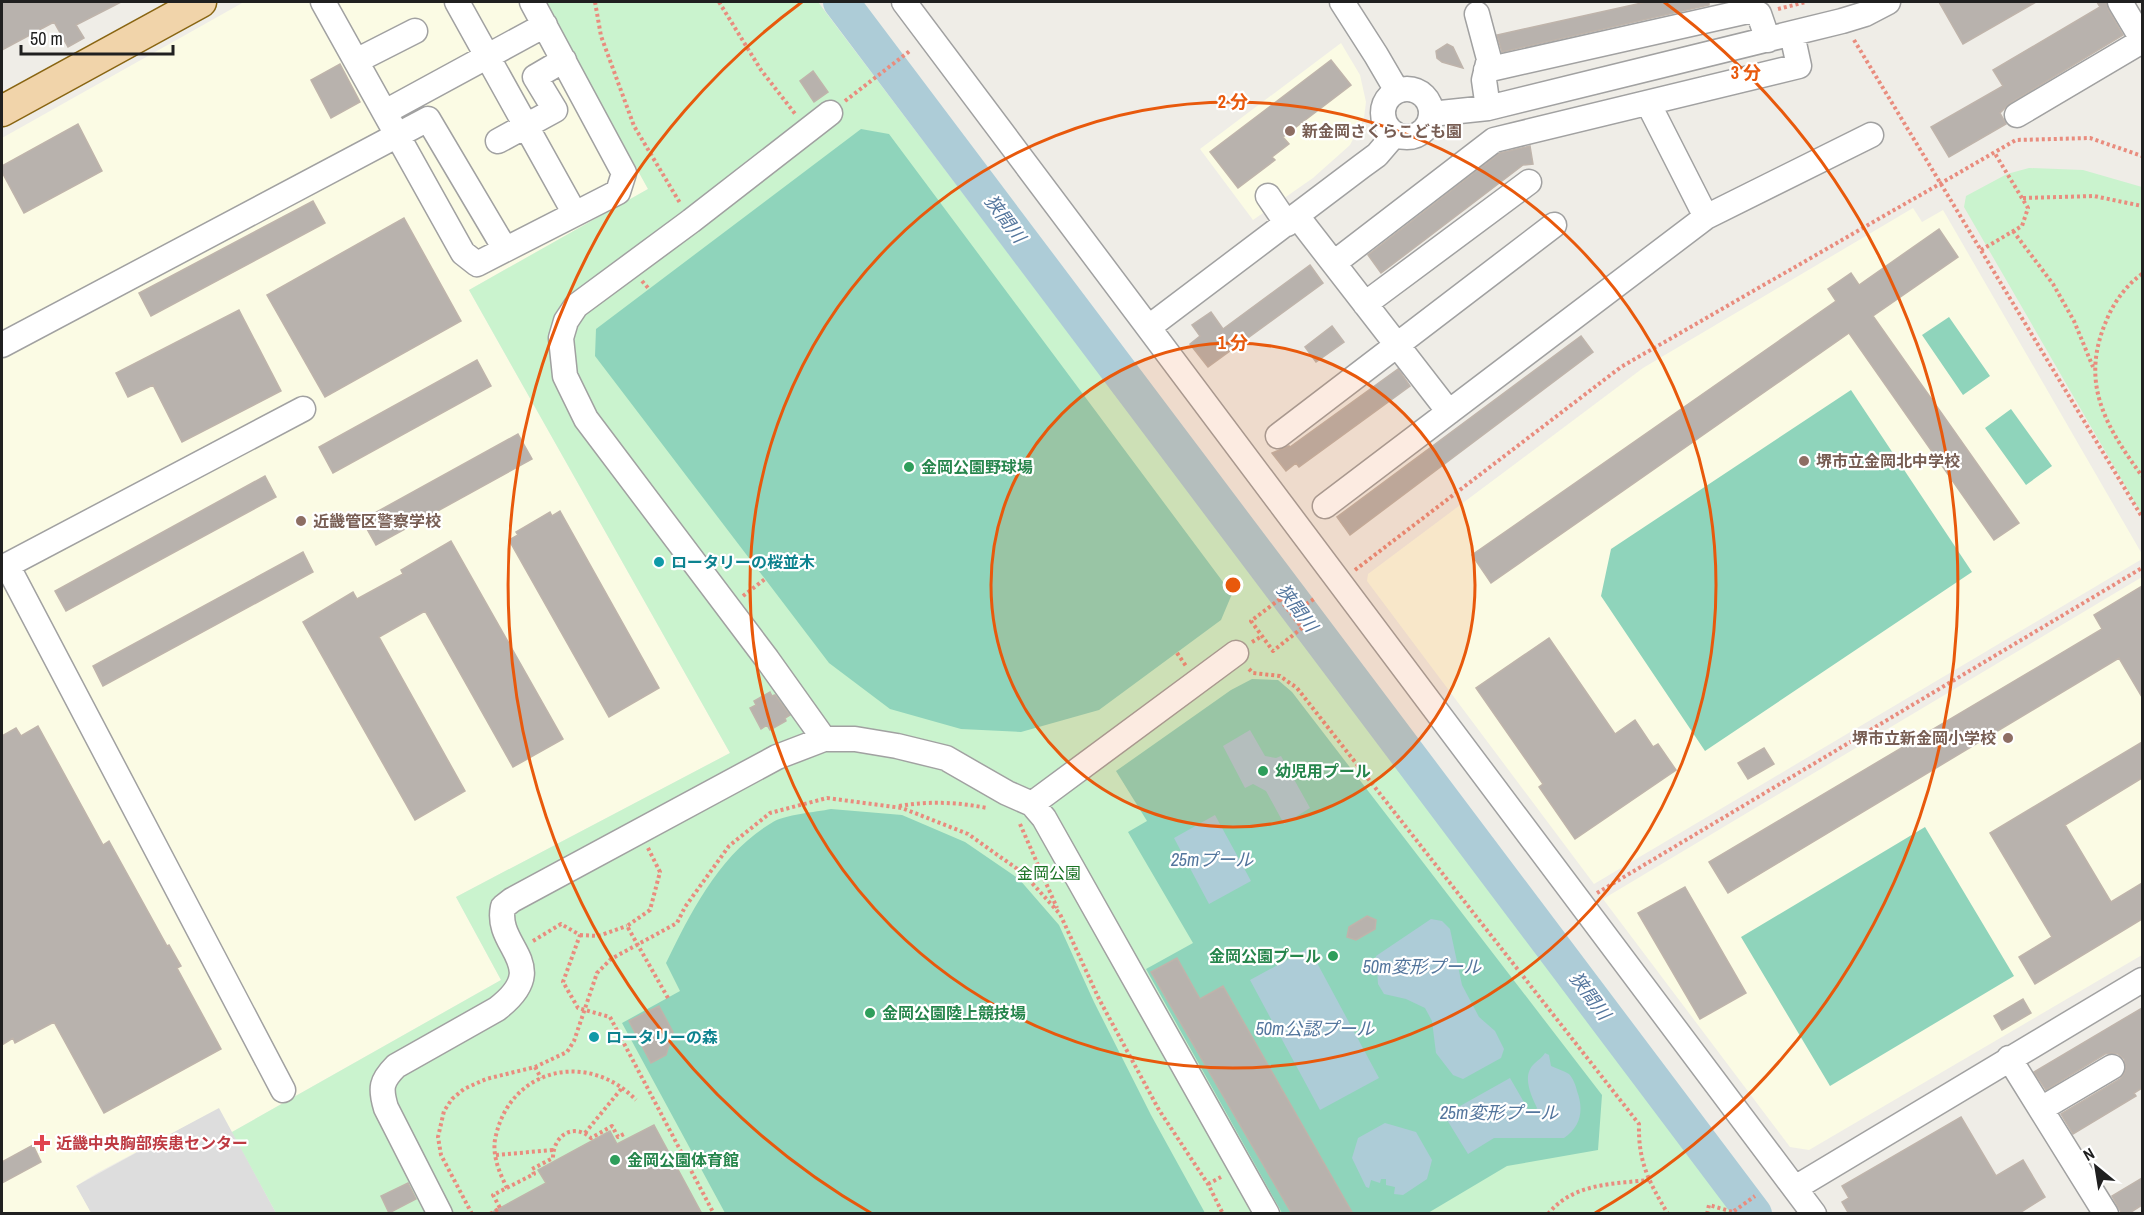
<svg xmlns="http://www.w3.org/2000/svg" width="2144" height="1215" font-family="'Archivo Narrow','Noto Sans JP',sans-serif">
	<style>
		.residential { fill: #ddd }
		.education { fill: #fbfbe4 }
		.park { fill: #caf3ce }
		.pitch { fill: #8fd4bb }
		.water { fill: #adccd7 }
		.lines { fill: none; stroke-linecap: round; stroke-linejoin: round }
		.river { stroke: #adccd7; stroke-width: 36 }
		.building { fill: #b8b2ad; stroke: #bfb4ab; stroke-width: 1.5 }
		.minor-casing { stroke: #a1a1a1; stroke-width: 27 }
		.major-casing { stroke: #896512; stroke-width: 33 }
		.path { stroke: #e98c7e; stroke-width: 4; stroke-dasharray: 3 3; stroke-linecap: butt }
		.minor { stroke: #fff; stroke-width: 24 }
		.major { stroke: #f1d4aa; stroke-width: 30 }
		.ring { fill: none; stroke: #e8590c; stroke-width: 3 }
		.education-dot { fill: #8d6e63; stroke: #fff; stroke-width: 2 }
		.leisure-dot { fill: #2e9e5b; stroke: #fff; stroke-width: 2 }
		.culture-dot { fill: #0f9aa8; stroke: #fff; stroke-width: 2 }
		.health-dot { fill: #e0444e; stroke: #fff; stroke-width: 2 }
		.labels { text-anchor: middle; stroke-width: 4.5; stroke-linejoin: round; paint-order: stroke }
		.education-label { font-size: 16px; font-weight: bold; fill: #785e54; stroke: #fff; text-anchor: start }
		.leisure-label { font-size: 16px; font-weight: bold; fill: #27864d; stroke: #fff; text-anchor: start }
		.culture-label { font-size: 16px; font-weight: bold; fill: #0d838f; stroke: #fff; text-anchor: start }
		.park-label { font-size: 16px; fill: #197223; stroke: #fff }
		.health-label { font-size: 16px; font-weight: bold; fill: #be3a42; stroke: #fff; text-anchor: start }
		.water-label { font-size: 18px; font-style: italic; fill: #54769d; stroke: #fff }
		.centre { fill: #e8590c; stroke: #fff; stroke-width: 3 }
		.ring-label { font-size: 18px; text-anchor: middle; font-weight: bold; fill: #e8590c; stroke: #fff; stroke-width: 4.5; stroke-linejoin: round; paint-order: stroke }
	</style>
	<rect width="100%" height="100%" fill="#efede7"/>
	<path class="residential" d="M219,1107L276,1213H91L76,1186Z"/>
	<path class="education" d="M244,2H545L648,189L469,290L730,753L456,897L501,980L232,1132L219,1108L97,1173L76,1186L91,1213H2V138Z
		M1341,43L1360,75L1366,102L1364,118L1350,145L1313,178L1253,220L1200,149Z
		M1913,208L1922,222L1943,210L2142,554V559L1594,884L1367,581L1368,574L1643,368Z
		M2142,577V955L1809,1150L1790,1147L1603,899Z"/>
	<path class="park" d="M545,2H818L1735,1213H276L232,1132L501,980L456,897L730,753L469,290L648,189Z
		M2029,168L2083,170L2142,187V515L1964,207L1966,196L2007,174Z"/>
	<path class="pitch" d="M861,129L889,134L1232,594L1221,620L1099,710L1021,732L961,729L890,709L829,663L595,356L596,329Z
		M1949,317L1990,376L1963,395L1922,335Z
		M1851,390L1972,572L1705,751L1601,596L1611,549Z
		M2011,409L2052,466L2026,485L1985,428Z
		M1252,679L1278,680L1292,692L1602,1095L1598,1150L1507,1166L1428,1213H1282L1146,969L1193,943L1128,832L1147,821L1116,771L1231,690Z
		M831,809L902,815L965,842L1019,879L1059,925L1094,1002L1151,1115L1205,1213H725L622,1023L680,991L666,963C692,910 720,853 773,822C784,815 816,812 831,809Z
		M1925,827L2014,976L1830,1086L1741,937Z"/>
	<path class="water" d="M1250,730L1265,756L1276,758L1281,756L1310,808L1284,824L1266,791L1253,784L1245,788L1223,746Z
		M1215,815L1251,881L1209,904L1174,838Z
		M1431,919L1442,921L1450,929L1462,985L1479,1017L1495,1031L1504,1049L1501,1058L1463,1079L1453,1075L1436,1053L1432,1021L1425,1008L1406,999L1384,994L1378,984L1376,956Z
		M1309,948L1379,1078L1320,1110L1250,980Z
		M1545,1053L1549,1055L1551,1066C1556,1068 1564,1071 1569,1074C1573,1078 1576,1086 1577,1091C1584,1110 1581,1126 1564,1138H1494L1468,1154L1444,1115L1510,1078L1532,1116L1537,1108C1531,1095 1521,1075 1535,1063C1539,1059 1542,1058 1545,1053Z
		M1385,1123L1416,1132L1432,1160L1427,1179L1403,1195L1394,1194L1395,1187L1386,1185V1179H1381L1380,1183L1371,1180L1369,1188L1366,1187L1352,1158L1358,1138Z"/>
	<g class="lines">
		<path class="river" d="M841,2L1754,1214"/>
	</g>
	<path class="building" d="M2,2H121L76,25L84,38L68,47L54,22L2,50Z
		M1646,2H1709V5L1502,52L1497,35Z
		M1939,2H2036L1963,44Z
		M2097,2H2106L2108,9L2123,35L2010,103L2000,113L2006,124L1949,157L1931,127L2003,86L1993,70L2100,7Z
		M1447,44L1453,47L1463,68L1442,62L1437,58L1436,51Z
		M1331,60L1351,85L1283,137L1289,144L1272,157L1275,160L1238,188L1210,152Z
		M340,64L360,102L331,118L311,80Z
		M813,71L828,92L814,102L800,81Z
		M78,124L102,171L24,213L2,172V166Z
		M1530,146L1533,164L1523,165L1381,273L1368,255L1500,153Z
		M313,201L325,223L151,316L139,293Z
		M404,218L461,321L325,397L267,295Z
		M1939,229L1958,257L1873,316L2019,523L1994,540L1849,333L1491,583L1472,555L1836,301L1828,289L1851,273L1859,285Z
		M1310,265L1323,283L1208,367L1190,344L1200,336L1192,325L1211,312L1223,329Z
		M239,310L281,391L182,442L153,385L128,397L116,373Z
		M1332,326L1344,342L1316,362L1305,347Z
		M1581,336L1593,352L1350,535L1337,517Z
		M477,360L491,386L333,473L319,447Z
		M1398,369L1410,386L1299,467L1296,463L1286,471L1272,453L1289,446L1290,447Z
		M518,434L532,459L376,545L362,520Z
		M265,476L276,497L66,611L55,591Z
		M560,511L659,688L609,717L509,540L518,535L516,532L550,512L552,516Z
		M451,541L563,739L513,767L425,611L379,637L465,791L415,820L303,622L353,592L357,599L403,574L401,570Z
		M303,552L313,572L103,686L93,666Z
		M2142,586V697L2119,658L1728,893L1709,862L2102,629L2094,615Z
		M1549,638L1615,734L1635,720L1653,747L1658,744L1676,770L1575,839L1539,787L1543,784L1476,688Z
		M770,692L772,696L775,695L790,715L785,718L786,721L770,730L767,725L761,729L750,708L756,705L754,701Z
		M38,726L103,845L109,841L167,946L169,945L181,966L177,968L221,1049L104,1113L54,1022L15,1043L13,1038L2,1045V736L16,728L21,736Z
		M2142,742V778L2065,825L2111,902L2142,883V919L2035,984L2019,957L2052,937L1990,833Z
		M1764,748L1774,764L1748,779L1738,763Z
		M1685,887L1746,993L1700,1019L1638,913Z
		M1367,916L1376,920L1375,929L1356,940L1347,937L1349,927Z
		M1177,958L1200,999L1223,986L1353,1214H1292L1151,972Z
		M2023,999L2031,1013L2002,1030L1994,1016Z
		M659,1006L673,1032L666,1055L651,1063L629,1021Z
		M2142,1008V1088L2134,1093L2136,1096L2073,1134L2061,1114L2120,1079L2124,1074L2126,1067L2124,1059L2118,1054L2112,1053L2105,1054L2046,1090L2034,1072Z
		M1961,1117L1996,1176L2023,1160L2045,1197L2018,1214H1849L1842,1202L1849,1198L1842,1186Z
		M654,1125L702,1214H489L546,1183L538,1170L610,1131L617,1144Z
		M33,1145L41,1162L2,1183V1162Z
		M2142,1178V1205L2128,1214H2122L2112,1196Z
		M408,1183L416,1199L389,1213L381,1196Z"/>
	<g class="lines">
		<g class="minor-casing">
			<path id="minor" d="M323,2L463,253L477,264L618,192L624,173L532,2
				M457,2L575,214
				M904,2L1814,1214
				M1342,2L1376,55L1397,91
				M2120,2L2142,39
				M1477,14L1489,59L1484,80L1488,108
				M356,61L415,31
				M1486,70L1748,11L1759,14L1768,40
				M1383 113a24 24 0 1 1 48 0a24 24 0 1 1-48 0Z
				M1648,103L1706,217
				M385,112L545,25
				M1431,114L1488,108L1842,21L1865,14L1888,2
				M2017,115L2142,41
				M498,141L555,110L535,77L564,60
				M1268,196L1287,224
				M1297,216L1449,412
				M1334,263L1494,140L1799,66L1792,34
				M1365,304L1529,182
				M1149,327L1362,166L1377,155L1395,134
				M2,345L428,119L505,249
				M1278,436L1554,225
				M1325,506L1706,217L1871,135
				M7,565L283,1090
				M2,568L303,409
				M824,739L767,659L586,419L565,376L561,338L566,321L576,306L691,221L830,113
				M1032,804L1236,653
				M2009,1058L2106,1214
				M2041,1109L2112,1067
				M1795,1188L2142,980
				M440,1214L386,1108C380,1088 381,1081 396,1066L497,1009C554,965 494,948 503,907L512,900L777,757L824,739H855L897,746L946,758L1007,793L1032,804L1044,818L1267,1214"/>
		</g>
		<g class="major-casing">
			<path id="major" d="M2,111L201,2"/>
		</g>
		<path class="path" d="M595,2L601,36L634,126L680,203
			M719,2L761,70L796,115
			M1778,9L1806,2
			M1854,40L2142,517
			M845,101L911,50
			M2023,198L2094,196L2142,206
			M2013,231L2053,284L2074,321L2093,367
			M1981,250L2022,226L2028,208L1994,152
			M2142,274C2125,286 2112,305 2105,324C2080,385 2107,428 2142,476
			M642,281L649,289
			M1355,570L1621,367L2016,140L2090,138L2142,156
			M743,596L765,579
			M1280,599L1302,628L1273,651L1251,621Z
			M1291,614L1314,599
			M1252,642L1262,636
			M1177,653L1186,666
			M1249,669L1253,673L1280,676L1297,688L1639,1124C1638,1162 1649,1182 1668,1214
			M899,806C929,801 957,802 987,808
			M1020,824L1057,908
			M648,848L660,872L650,910L627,926L668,998
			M1597,893L2142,568
			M580,935L598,936L627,926
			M533,941L561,924L580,935L563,982L578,1008L610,1017L714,1214
			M535,1067L541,1078
			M585,1133L622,1088
			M496,1155L553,1150
			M1208,1184L1221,1177
			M507,1188C499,1172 491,1153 496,1135C512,1067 589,1051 636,1100
			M1734,1211L1755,1196
			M472,1214L441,1155L438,1137L444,1111L452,1099L464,1089L486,1079L535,1067L567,1052L574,1041L597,973L611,959L677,923L685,907L729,846L770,813L827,798L902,808L968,834L1023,873L1060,914L1099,999L1159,1110L1208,1184L1223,1214
			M490,1214L500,1208L493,1195L534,1174L532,1169L553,1158C553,1136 573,1122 591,1138L612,1126L618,1137L626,1133
			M1548,1214C1573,1183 1613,1184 1649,1180
			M1707,1214L1709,1205L1733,1212"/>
		<use href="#minor" class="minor"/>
		<use href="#major" class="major"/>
	</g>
	<circle cx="1233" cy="585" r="242" fill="#e8590c" fill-opacity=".12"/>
	<g class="ring">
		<circle cx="1233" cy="585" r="242"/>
		<circle cx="1233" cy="585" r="483"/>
		<path d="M871 1213A725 725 0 0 1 802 2M1664 2A725 725 0 0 1 1595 1213"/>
	</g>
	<g class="education-dot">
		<circle cx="1290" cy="131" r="6"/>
		<circle cx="1804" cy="461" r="6"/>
		<circle cx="301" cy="521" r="6"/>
		<circle cx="2008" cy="738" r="6"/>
	</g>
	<g class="leisure-dot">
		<circle cx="909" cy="467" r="6"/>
		<circle cx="1263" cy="771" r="6"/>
		<circle cx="1333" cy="956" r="6"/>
		<circle cx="870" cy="1013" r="6"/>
		<circle cx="615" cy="1160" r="6"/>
	</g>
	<g class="culture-dot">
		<circle cx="659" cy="562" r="6"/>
		<circle cx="594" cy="1037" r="6"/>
	</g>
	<path class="health-dot" d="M39 1134h6v6h6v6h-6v6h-6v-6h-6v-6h6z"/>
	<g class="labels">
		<g class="education-label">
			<text x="1302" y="137">新金岡さくらこども園</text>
			<text x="1816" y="467">堺市立金岡北中学校</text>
			<text x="313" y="527">近畿管区警察学校</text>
			<text x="1996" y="744" text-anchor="end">堺市立新金岡小学校</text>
		</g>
		<g class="leisure-label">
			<text x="921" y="473">金岡公園野球場</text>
			<text x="1275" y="777">幼児用プール</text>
			<text x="1321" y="962" text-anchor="end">金岡公園プール</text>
			<text x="882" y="1019">金岡公園陸上競技場</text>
			<text x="627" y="1166">金岡公園体育館</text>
		</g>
		<g class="culture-label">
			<text x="671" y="568">ロータリーの桜並木</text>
			<text x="606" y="1043">ロータリーの森</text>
		</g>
		<g class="park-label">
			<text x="1049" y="879">金岡公園</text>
		</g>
		<g class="health-label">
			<text x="56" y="1149">近畿中央胸部疾患センター</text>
		</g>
		<g class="water-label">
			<text transform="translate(1005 219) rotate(53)" y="6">狭間川</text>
			<text transform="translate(1297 608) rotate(53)" y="6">狭間川</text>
			<text x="1212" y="866">25mプール</text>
			<text x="1422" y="973">50m変形プール</text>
			<text transform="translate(1590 996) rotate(53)" y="6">狭間川</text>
			<text x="1315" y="1035">50m公認プール</text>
			<text x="1499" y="1119">25m変形プール</text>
		</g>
	</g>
	<circle cx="1233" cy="585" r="9" class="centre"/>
	<g class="ring-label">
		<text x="1746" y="79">3 分</text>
		<text x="1233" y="108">2 分</text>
		<text x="1233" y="349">1 分</text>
	</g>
	<rect width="2144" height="1215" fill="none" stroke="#202020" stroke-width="6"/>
	<g transform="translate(2096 1167) rotate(330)" stroke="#ffffff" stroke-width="4.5" paint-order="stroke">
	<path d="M0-4.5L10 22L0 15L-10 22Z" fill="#202020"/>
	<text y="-9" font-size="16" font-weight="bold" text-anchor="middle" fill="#202020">N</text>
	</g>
	<path d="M21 45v9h152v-9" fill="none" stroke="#202020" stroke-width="3"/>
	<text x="30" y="45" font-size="18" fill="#202020" stroke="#ffffff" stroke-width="4.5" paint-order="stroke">50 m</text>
</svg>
